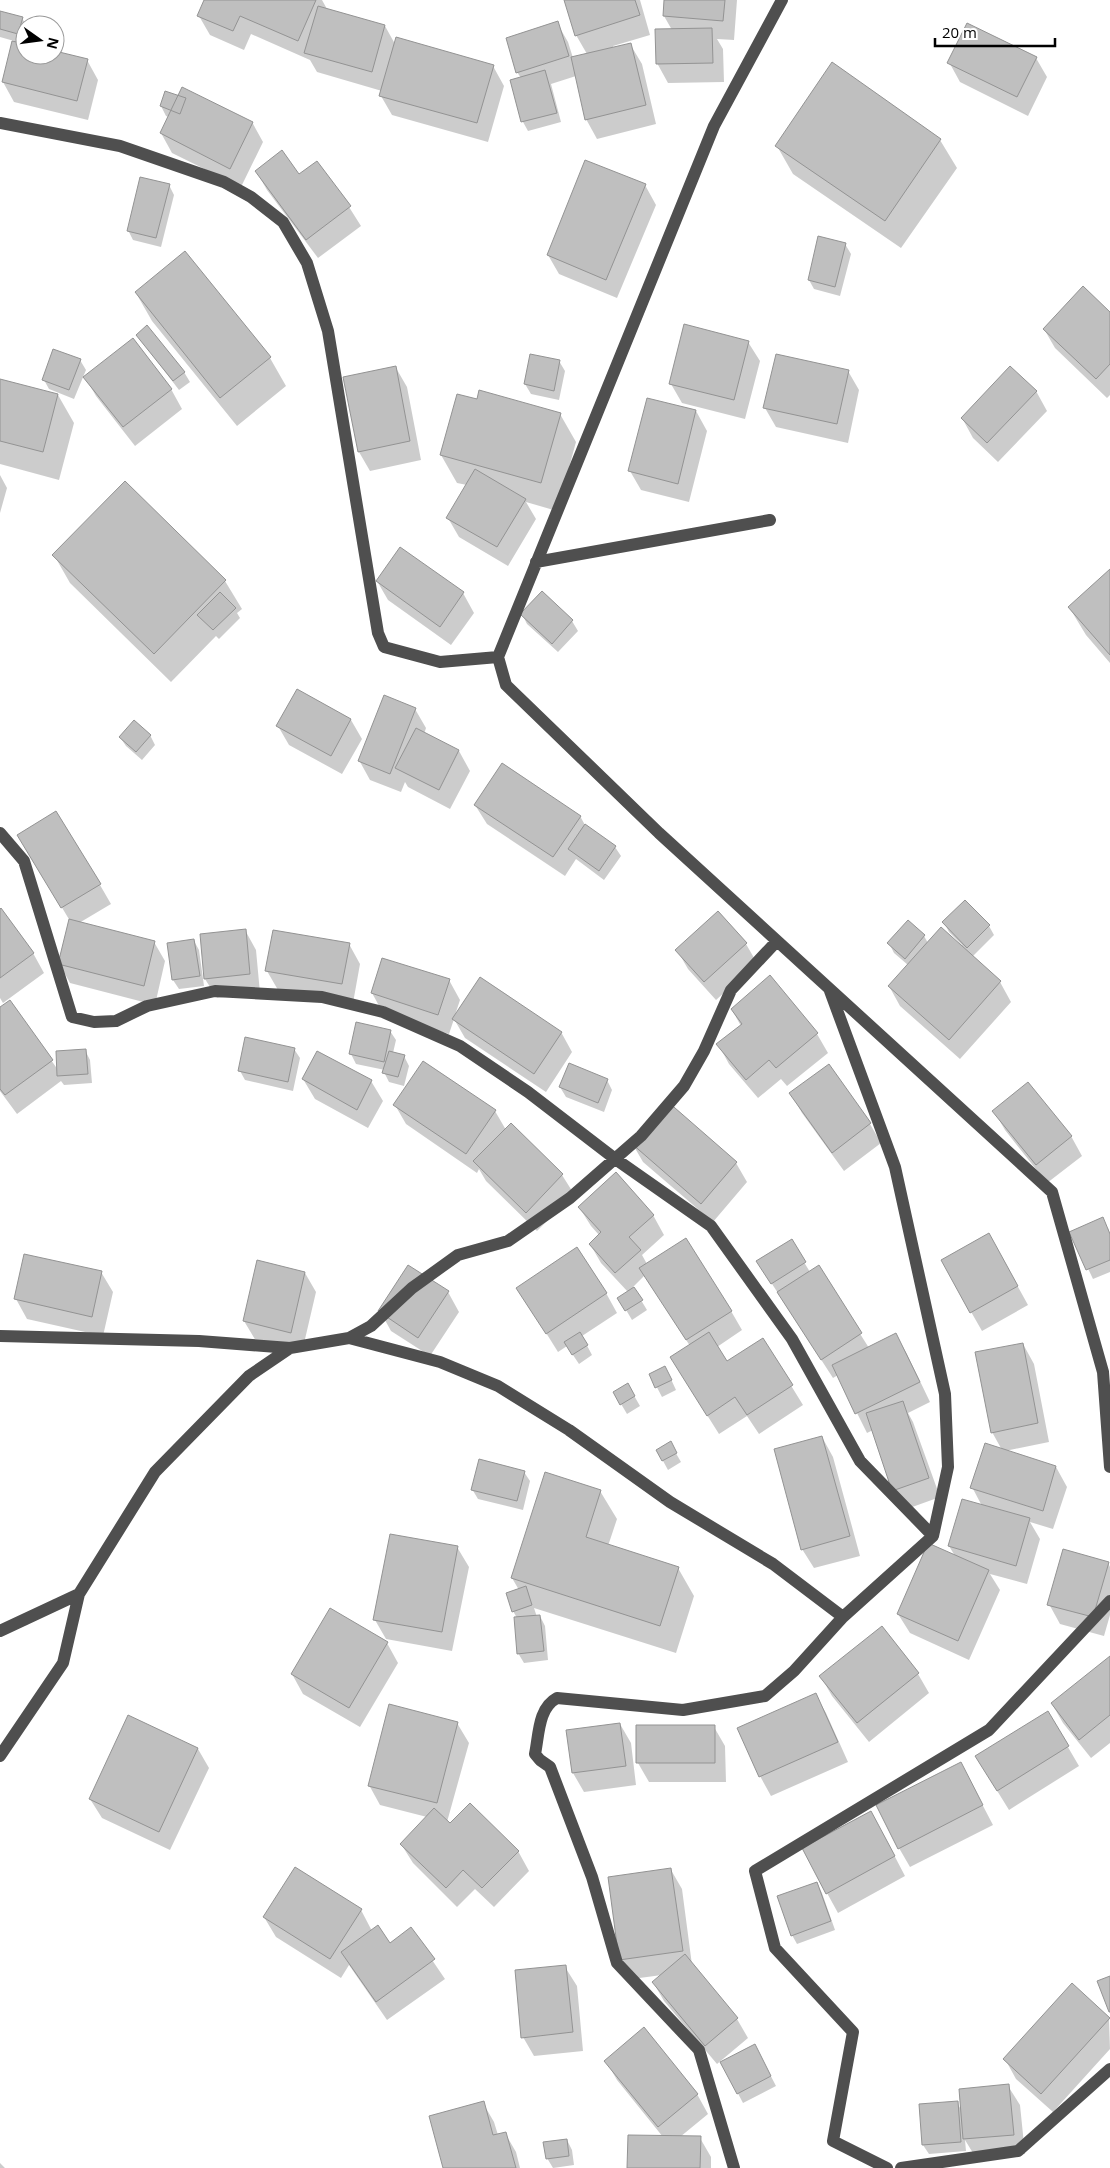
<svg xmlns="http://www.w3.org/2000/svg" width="1110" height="2168" font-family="'Open Sans',sans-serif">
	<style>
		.shadow { fill: #0003 }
		.building { fill: #bfbfbf; stroke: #939393 }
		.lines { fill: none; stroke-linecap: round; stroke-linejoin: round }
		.minor { stroke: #4f4f4f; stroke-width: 12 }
	</style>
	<rect width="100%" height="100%" fill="#fff"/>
	<path class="shadow" d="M205,0H322L327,9L385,26L395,44L493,66L504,86L488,142L392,115L381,96L382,91L317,72L310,60L251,34L244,50L210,35L199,16Z
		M565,0H640L650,35L613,46L614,48L630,44L642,64L656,124L597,139L586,119L576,76L551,84L561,122L528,131L523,122L512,81L521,78L517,72L557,23L568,42L573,58L587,54L576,35Z
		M666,0H737L734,40L717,39L723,49L724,82L668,83L657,63L672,30L664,16Z
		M0,12L22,18L26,25L23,44L25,45V55H55V52L87,60L98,80L88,120L14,102L3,82L14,41L0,37Z
		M1036,58L1047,77L1028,116L960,82L949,62Z
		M161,106L252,122L263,142L241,187L172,153L161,133L169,117L166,116Z
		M940,140L957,168L901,248L793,174L777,146Z
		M256,171L299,175L349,207L361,226L318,258L267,190Z
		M169,185L174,195L161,247L133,240L128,230Z
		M645,185L656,205L617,298L559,274L548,255Z
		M845,244L851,254L840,296L814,289L809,280Z
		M136,293L270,358L286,386L237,426L152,321Z
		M1110,313V395L1107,398L1055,348L1044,329Z
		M137,335L184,372L190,382L179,390Z
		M748,342L760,361L745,419L682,403L671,384Z
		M80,360L86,370L74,399L49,389L44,380Z
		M559,361L565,371L559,400L531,394L525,384Z
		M396,368L407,387L421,460L370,471L359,452Z
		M848,371L859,390L848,443L776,427L765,408Z
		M85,377L171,389L182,409L135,446L96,396Z
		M0,380L58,395L74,423L59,480L0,464Z
		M1036,391L1047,411L998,462L973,438L962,418Z
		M478,401L560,414L576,442L557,511L526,502L536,519L508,566L459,537L448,518L467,485L457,483L441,455Z
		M696,411L707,431L689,502L641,490L630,471Z
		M0,475L7,488L0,513Z
		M125,482L225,581L242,609L237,613L240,618L219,639L216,636L171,682L70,583L54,555Z
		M1110,571V663L1086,635L1069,607Z
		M377,581L463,593L474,613L451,645L388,600Z
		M542,593L572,621L578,631L558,652L527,624L522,614Z
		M298,691L351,720L362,739L342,774L289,745L278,726Z
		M415,709L426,728L424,734L459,751L470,771L450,809L408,787L405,782L401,792L370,780L359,760Z
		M150,735L155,745L142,760L126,746L120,737Z
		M475,805L580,816L585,825L615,847L621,856L604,880L576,859L565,876L487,824Z
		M30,854L100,885L111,904L79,923L154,942L165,961L155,1005L70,983L59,963L70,921Z
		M0,911L33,953L44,973L3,1003L0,998Z
		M944,922L989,926L994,935L972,957L1000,982L1011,1002L960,1059L900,1006L889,986L908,965L894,953L889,943L924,936L928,943L960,946L962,945L949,932Z
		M245,930L256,950L260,993L217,998L205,979Z
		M194,941L199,950L204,986L179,989L173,980Z
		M349,944L360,964L353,1003L278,990L267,971Z
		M746,944L757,963L716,1000L688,969L677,950Z
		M449,980L460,1000L455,1015L561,1032L572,1052L546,1092L465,1038L454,1019L449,1034L383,1013L372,993Z
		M10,1001L58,1070L85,1050L90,1060L92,1083L64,1085L61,1081L17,1114L0,1091V1008Z
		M732,1010L817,1034L828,1053L787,1086L781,1079L758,1098L729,1064L718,1044L741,1026Z
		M390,1031L396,1040L393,1053L404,1056L409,1066L404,1086L389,1082L384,1072L385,1070L356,1064L351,1054Z
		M294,1049L300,1058L293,1091L245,1080L240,1071Z
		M318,1052L371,1081L383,1101L368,1128L315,1099L303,1079Z
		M829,1066L870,1124L881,1143L844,1171L802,1113L791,1094Z
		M607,1080L612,1090L604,1112L566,1097L560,1087Z
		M395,1105L495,1111L506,1130L562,1175L574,1194L537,1231L486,1181L479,1169L477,1173L406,1124Z
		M994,1111L1071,1136L1082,1156L1047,1183L1005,1130Z
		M632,1143L736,1163L747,1182L713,1222L643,1162Z
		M579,1207L653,1215L664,1235L642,1255L647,1264L731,1311L742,1330L717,1347L727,1363L763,1340L803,1405L759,1434L747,1416L719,1434L683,1377L690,1346L645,1275L633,1287L647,1310L632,1320L619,1298L628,1292L601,1263L590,1244L599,1235L591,1226Z
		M1108,1228L1110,1234V1272L1093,1279L1071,1233Z
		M791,1241L810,1272L818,1267L869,1348L896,1335L907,1354L930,1402L908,1413L913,1422L940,1497L904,1510L873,1430L867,1433L838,1375L833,1378L763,1270Z
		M1000,1254L1028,1305L982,1331L942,1261Z
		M101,1272L113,1292L103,1336L27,1319L16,1299Z
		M305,1273L316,1292L302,1352L256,1341L244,1321Z
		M518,1288L606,1293L617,1313L582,1336L592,1355L579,1364L567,1346L558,1352Z
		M448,1292L459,1312L430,1356L391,1331L380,1311Z
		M1023,1344L1034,1364L1049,1442L1005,1451L1056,1467L1067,1487L1053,1529L1030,1522L1040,1539L1027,1584L990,1574L1000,1590L969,1660L910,1633L898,1614L955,1556L949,1546L982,1506L972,1487L1002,1450L992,1432Z
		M650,1374L670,1377L676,1390L662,1397Z
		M628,1385L640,1406L627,1414L614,1392Z
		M822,1437L833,1457L860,1556L814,1568L802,1549Z
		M670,1443L681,1462L668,1470L657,1450Z
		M524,1472L530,1481L523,1510L478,1499L472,1489Z
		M600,1491L617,1519L608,1546L678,1568L694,1596L676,1653L534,1608L537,1617L540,1616L545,1626L548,1660L524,1663L518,1653L517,1618L513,1611L519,1590L512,1578Z
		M457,1547L469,1567L452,1651L386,1639L375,1620Z
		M1108,1563L1110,1567V1615L1104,1636L1060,1624L1049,1604Z
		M881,1628L918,1674L929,1693L869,1742L832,1696L821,1677Z
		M387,1643L398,1663L360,1727L303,1694L292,1674Z
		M1110,1658V1743L1091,1758L1063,1723L1052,1704Z
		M815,1694L826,1713L848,1762L771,1796L760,1776Z
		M1048,1713L1079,1766L1009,1810L988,1776Z
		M457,1723L469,1743L447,1822L518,1851L529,1871L494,1907L475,1889L457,1907L413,1863L401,1844L427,1817L380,1805L369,1785Z
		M620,1724L631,1743L636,1785L584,1792L573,1773L567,1731Z
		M714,1727L725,1746L726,1782H649L638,1763Z
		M198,1749L209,1768L170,1850L102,1818L90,1799Z
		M971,1783L993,1825L910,1867L899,1848Z
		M882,1832L905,1876L838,1913L827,1893Z
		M671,1870L682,1889L692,1965L737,2019L748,2038L717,2064L664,2001L653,1982L662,1975L632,1979L621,1960Z
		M817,1883L822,1893L835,1930L797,1944L792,1935Z
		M361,1910L372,1931L390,1944L411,1929L445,1979L387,2020L349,1965L341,1978L276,1937L264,1917Z
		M565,1967L577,1986L583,2051L534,2056L523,2037Z
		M1109,2019L1110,2049L1053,2112L1016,2079L1005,2059Z
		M760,2055L776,2086L743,2103L722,2063Z
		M606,2061L697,2094L708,2114L680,2137L700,2138L711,2157V2168H629L663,2137L617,2080Z
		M1008,2086L1020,2105L1025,2154L976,2158L965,2140L966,2151L929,2154L923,2145L957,2103L962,2111Z
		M483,2103L494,2122L498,2135L505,2133L516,2152L520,2168H444Z
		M567,2140L572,2150L574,2165L553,2168L547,2158Z
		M0,2163L5,2168H0Z"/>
	<path class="building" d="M204,0H316L298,41L240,16L233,31L197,16Z
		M564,0H635L640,15L575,36Z
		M664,0H725L723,21L663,16Z
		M318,6L385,25L372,72L304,53Z
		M0,11L23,17L18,34L0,29Z
		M558,21L569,56L516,73L506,38Z
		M967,23L1037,57L1017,97L947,63Z
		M712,28L713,63L656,64L655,29Z
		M396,37L494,65L477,123L379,96Z
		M12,41L25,44V55H55V51L88,59L77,101L2,82Z
		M631,43L646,105L585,120L571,57Z
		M832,62L941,139L885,221L775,146Z
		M545,70L557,113L521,122L510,80Z
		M182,87L253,122L230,169L160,133Z
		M165,91L186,98L180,114L160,106Z
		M282,150L299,174L317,161L351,206L306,240L255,171Z
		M585,160L646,184L606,280L547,255Z
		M140,177L170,184L156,238L127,231Z
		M818,236L846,243L835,287L808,280Z
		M185,251L271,357L220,398L135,292Z
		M1083,286L1110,312V364L1096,379L1043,329Z
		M684,324L749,341L734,400L669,384Z
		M147,325L185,372L173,381L136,335Z
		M133,338L172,389L123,427L83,377Z
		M53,349L81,359L69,390L42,380Z
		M530,354L560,360L554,391L524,384Z
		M776,354L849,370L837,424L763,408Z
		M396,366L410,441L358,452L343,377Z
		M1010,366L1037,391L987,443L961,418Z
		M0,379L58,394L43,452L0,441Z
		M479,390L561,413L541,483L440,455L457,394L477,399Z
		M647,398L696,410L678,484L628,471Z
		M475,469L526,499L497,547L446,518Z
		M125,481L226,580L154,654L52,555Z
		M400,547L464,592L440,627L376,581Z
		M1110,569V655L1068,607Z
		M542,591L573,620L552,644L520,614Z
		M220,592L236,608L213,630L197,615Z
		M297,689L351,719L331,756L276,726Z
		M384,695L416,708L390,774L358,761Z
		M134,720L151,735L136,752L119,737Z
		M416,728L459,750L439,790L395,768Z
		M502,763L581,816L553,857L474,805Z
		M56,811L101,884L61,908L17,835Z
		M585,824L616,846L599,871L568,849Z
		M965,900L990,925L967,948L942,922Z
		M1,908L34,953L0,978V909Z
		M718,911L747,943L704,982L675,950Z
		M69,919L155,941L144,986L58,964Z
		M908,920L925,935L905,959L887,943Z
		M941,927L1001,981L949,1040L888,986Z
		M246,929L250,974L204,979L200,934Z
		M273,930L350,943L342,984L265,971Z
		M194,939L200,976L172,980L167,943Z
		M382,958L450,979L438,1015L371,993Z
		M770,975L818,1033L776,1068L769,1060L746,1080L716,1044L742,1024L731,1009Z
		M480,977L562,1032L534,1074L452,1019Z
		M10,1000L53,1060L5,1095L0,1089V1007Z
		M356,1022L391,1030L384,1062L349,1054Z
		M245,1037L295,1048L288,1082L238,1071Z
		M86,1049L88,1074L57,1076L56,1051Z
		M317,1051L372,1080L357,1110L302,1079Z
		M389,1051L405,1055L398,1077L382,1073Z
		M423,1061L496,1110L466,1154L393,1105Z
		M569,1063L608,1079L598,1103L559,1087Z
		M829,1064L871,1123L832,1153L789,1093Z
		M1028,1082L1072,1136L1036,1165L992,1111Z
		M667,1101L737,1162L701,1204L631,1143Z
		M511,1123L563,1174L526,1213L473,1161Z
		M616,1172L654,1215L629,1237L641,1250L615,1273L589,1244L601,1232L578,1207Z
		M1103,1217L1110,1234V1260L1086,1270L1069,1232Z
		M989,1233L1018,1286L970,1313L941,1260Z
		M686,1238L732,1311L686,1340L639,1268Z
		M792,1239L806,1262L771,1284L756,1261Z
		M577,1247L607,1293L546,1334L516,1288Z
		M24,1254L102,1271L92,1317L14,1299Z
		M257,1260L305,1272L291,1333L243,1321Z
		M408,1265L449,1291L418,1338L378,1311Z
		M819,1265L862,1333L821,1360L777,1292Z
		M634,1287L643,1300L625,1311L617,1298Z
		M580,1332L588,1345L572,1355L564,1342Z
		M709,1332L727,1361L763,1338L793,1385L747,1415L735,1397L707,1416L670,1357Z
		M896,1333L920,1382L855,1414L832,1365Z
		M1023,1343L1038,1423L991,1433L975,1352Z
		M665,1366L672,1380L655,1388L649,1374Z
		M628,1383L635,1396L620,1405L613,1392Z
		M903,1401L929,1478L892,1491L866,1413Z
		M822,1436L850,1536L801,1550L774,1449Z
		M671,1441L677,1453L662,1461L656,1450Z
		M985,1443L1056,1466L1043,1511L970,1488Z
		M479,1459L525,1471L517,1501L471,1490Z
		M545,1472L601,1490L586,1537L679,1567L660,1626L511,1578Z
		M962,1499L1030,1518L1016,1566L948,1546Z
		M390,1534L458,1546L442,1632L373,1620Z
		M928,1543L989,1570L958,1641L897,1614Z
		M1063,1549L1109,1562L1093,1617L1047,1605Z
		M526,1586L532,1605L512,1612L506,1593Z
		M330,1608L388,1642L349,1708L291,1674Z
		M540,1615L544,1651L517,1654L514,1617Z
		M882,1626L919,1673L857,1723L819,1676Z
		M1110,1656V1715L1079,1740L1051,1703Z
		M816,1693L838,1742L759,1777L737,1728Z
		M389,1704L458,1722L437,1803L368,1786Z
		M1048,1711L1069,1746L997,1791L975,1756Z
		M128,1715L198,1748L159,1832L89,1799Z
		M620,1723L626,1766L572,1773L566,1730Z
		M636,1725H715V1763H636Z
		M961,1762L983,1805L898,1849L876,1805Z
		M470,1803L519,1851L482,1888L463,1870L446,1888L400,1844L434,1808L450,1823Z
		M871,1811L895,1856L826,1894L802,1848Z
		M295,1867L362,1909L330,1959L263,1917Z
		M671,1868L683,1951L619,1960L608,1877Z
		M817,1882L831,1921L791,1936L777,1896Z
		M378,1925L390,1943L411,1927L435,1959L376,2002L341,1952Z
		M685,1954L738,2018L705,2046L652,1982Z
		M566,1965L573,2032L521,2038L515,1970Z
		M1110,1976V2012H1109L1097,1981Z
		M1072,1983L1110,2018L1041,2094L1003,2059Z
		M644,2027L698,2094L658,2127L604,2061Z
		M755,2044L771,2076L737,2094L720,2062Z
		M1009,2084L1014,2135L963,2139L959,2089Z
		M484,2101L493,2135L506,2132L516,2168H443L429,2116Z
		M958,2101L961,2142L922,2145L919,2104Z
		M628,2135L701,2136L700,2168H627Z
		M567,2139L569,2156L546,2159L543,2142Z"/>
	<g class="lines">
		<path class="minor" d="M782,0L714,126L498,657L506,685L659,833L1052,1192L1103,1372L1110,1467
			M0,123L120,146L224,182L251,197L283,222L307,263L328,331L378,633L384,647L440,662L498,657
			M536,562L770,520
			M0,833L24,861L72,1017L94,1022L116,1021L147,1006L215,991L322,997L383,1012L460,1046L528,1092L614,1158L711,1226L792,1339L860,1461L933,1536
			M0,1336L199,1341L290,1348
			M349,1338L440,1362L498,1386L569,1430L670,1502L773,1564L843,1617
			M0,1631L79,1594L155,1472L249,1376L290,1348L349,1338L371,1326L412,1288L458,1255L508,1241L570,1198L641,1136L684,1086L704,1051L731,990L777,941
			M0,1756L63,1663L79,1594
			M734,2168L699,2050L617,1963L592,1877L550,1767L540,1760L535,1754C539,1735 538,1708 557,1698L683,1710L765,1696L794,1671L843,1617L933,1536L948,1467L945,1394L895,1167L830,991
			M887,2168L833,2141L853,2032L775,1948L755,1871L989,1730L1110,1601
			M901,2168L1018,2151L1110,2069"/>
	</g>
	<g transform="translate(40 40) rotate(104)"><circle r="24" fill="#ffffff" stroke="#999999"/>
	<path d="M0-4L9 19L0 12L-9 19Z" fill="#000000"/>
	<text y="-8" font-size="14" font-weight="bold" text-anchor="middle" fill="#000000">N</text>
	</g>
	<path d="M935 38v8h120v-8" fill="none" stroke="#000000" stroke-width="2.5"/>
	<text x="942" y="38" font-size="15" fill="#000000" stroke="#ffffff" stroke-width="4" paint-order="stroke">20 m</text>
</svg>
